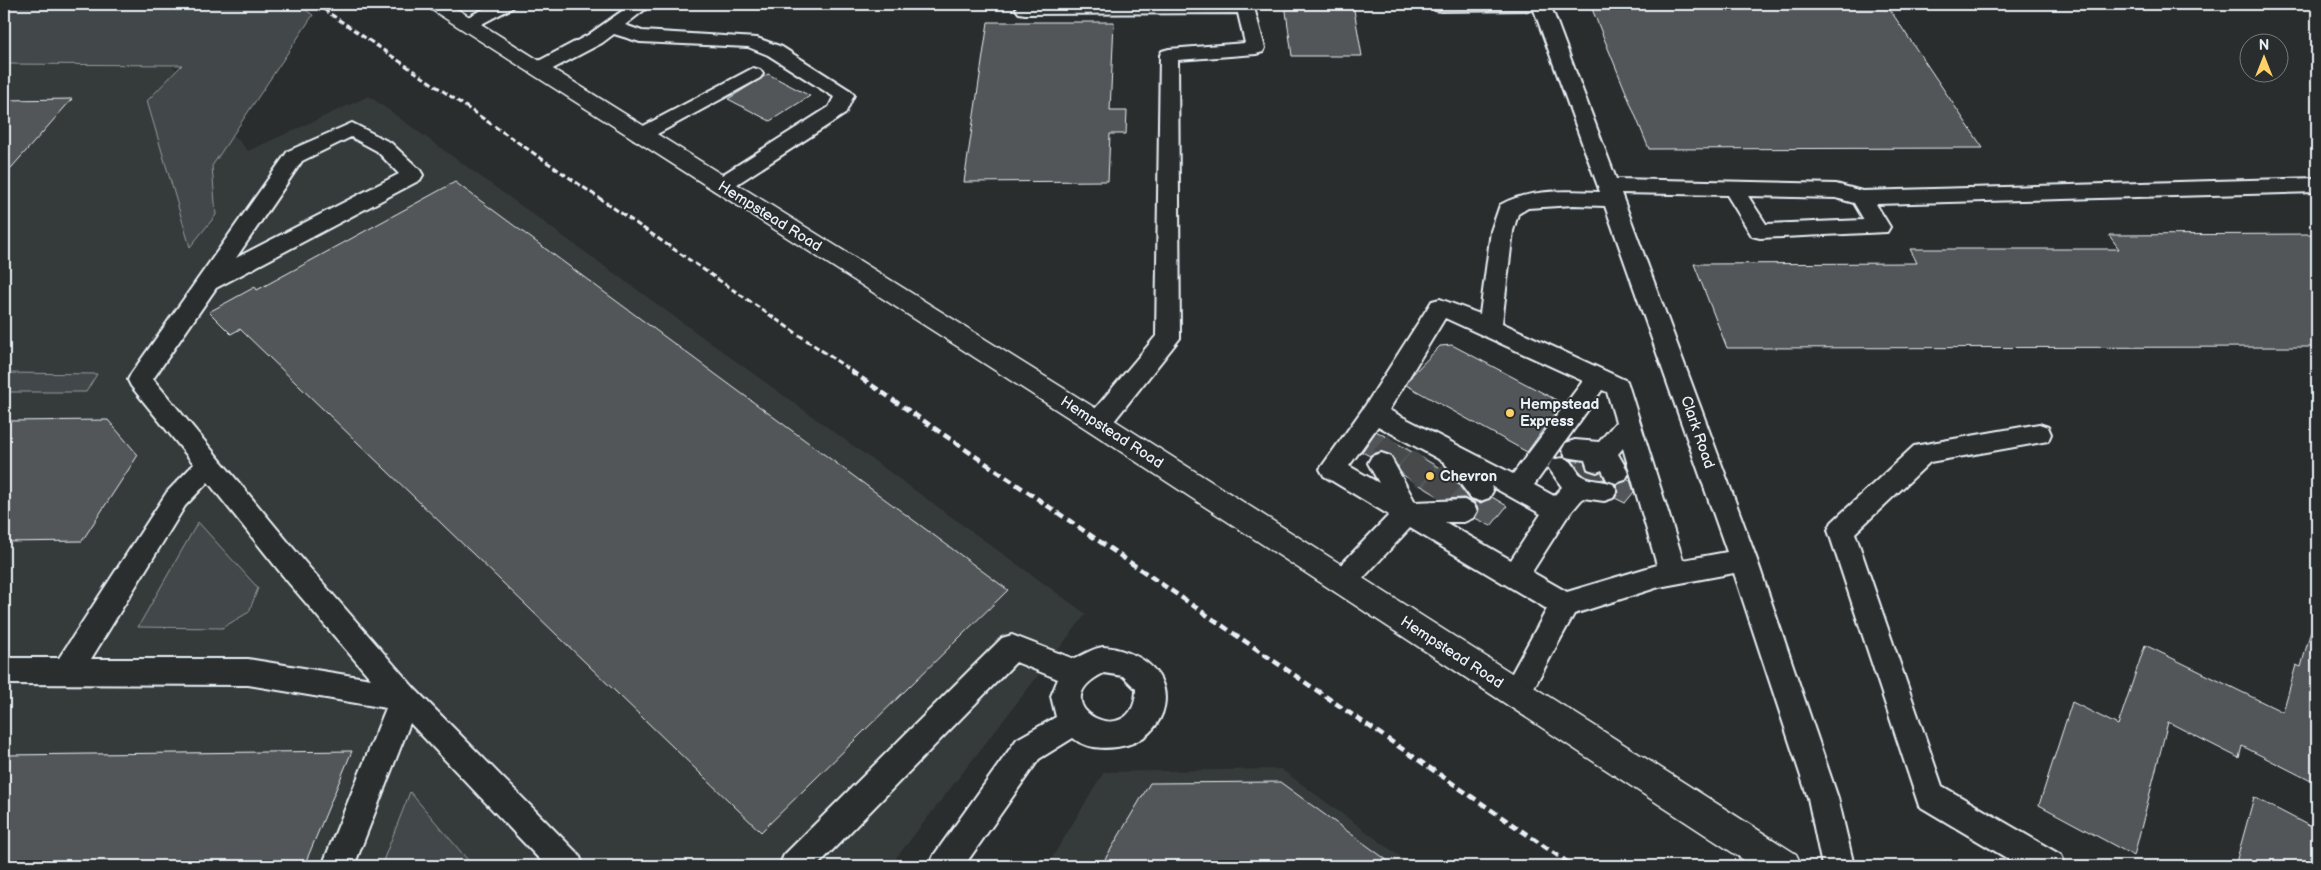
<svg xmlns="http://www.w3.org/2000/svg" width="2321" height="870" font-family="'Balsamiq Sans',sans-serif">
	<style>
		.built { fill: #363a3b }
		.green { fill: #424648; stroke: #959ca0 }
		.building { fill: #535759; stroke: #e8f1f8 }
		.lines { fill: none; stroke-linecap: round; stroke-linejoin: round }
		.minor-tunnel { stroke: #464a4c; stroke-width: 28; stroke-dasharray: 28 14; stroke-linecap: butt }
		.minor-casing { stroke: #e8f1f8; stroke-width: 4 }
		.major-casing { stroke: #e8f1f8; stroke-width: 3 }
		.minor { fill: #2a2d2e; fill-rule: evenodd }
		.major { fill: #2a2d2e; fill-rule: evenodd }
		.rail-far1 { stroke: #e8f1f8; stroke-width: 3; stroke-dasharray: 6 3; stroke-linecap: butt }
		.rail { stroke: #e8f1f8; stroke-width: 4.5; stroke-dasharray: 8 4.5; stroke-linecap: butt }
		.poi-dot { fill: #ffd166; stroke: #2a2d2e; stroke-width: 2 }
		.labels { text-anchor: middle; stroke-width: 4; stroke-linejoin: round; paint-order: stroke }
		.street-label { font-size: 15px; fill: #e8f1f8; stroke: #2a2d2e }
		.poi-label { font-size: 15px; font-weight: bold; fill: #e8f1f8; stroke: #2a2d2e; text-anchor: start }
	</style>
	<rect width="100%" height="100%" fill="#2a2d2e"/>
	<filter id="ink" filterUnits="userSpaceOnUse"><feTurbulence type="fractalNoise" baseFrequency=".02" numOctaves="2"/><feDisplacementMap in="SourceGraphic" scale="10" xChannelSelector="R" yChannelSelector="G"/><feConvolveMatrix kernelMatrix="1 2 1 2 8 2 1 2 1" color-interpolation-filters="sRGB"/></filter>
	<g filter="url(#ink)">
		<path class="built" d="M4,64H171L248,151L369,96L1086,614L890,866H4Z
			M1281,769L1413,866H1047L1104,772Z"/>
		<path class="green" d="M4,4H297L313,15L212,166L216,215L190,247L147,101L182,65L4,64Z
			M4,373L97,374L86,392H4Z
			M198,522L258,588L249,612L222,628L138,627Z
			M410,792L473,866H381Z"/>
		<path class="building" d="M1285,4H1353L1362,56H1292Z
			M1590,4H1886L1983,148L1649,149Z
			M988,22H1114L1110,111H1127L1126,134H1110L1108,181L964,182Z
			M768,74L810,96L770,121L728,99Z
			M72,99L4,176V100Z
			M455,182L1008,590L761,832L240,329L231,334L209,312L255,287L257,290Z
			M2317,234V347L1727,348L1694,264L1917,263L1910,249H2119L2109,235Z
			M1452,345L1562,403L1527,452L1406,385L1412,375L1440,346Z
			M108,420L138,455L82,541L4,542V421Z
			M1376,431L1450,474L1470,500L1481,503L1492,497L1507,506L1491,526L1475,518L1479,510L1474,502L1464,498L1443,499L1403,475L1391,454L1380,451L1370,456L1362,452Z
			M1572,460L1584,462L1587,471L1596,474L1601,472L1605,480L1582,474Z
			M1628,479L1630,480L1634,492L1625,503L1615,498L1619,492L1616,485Z
			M2311,630L2317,631V784L2242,746L2239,758L2168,722L2134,856L2039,805L2072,702L2118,725L2145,645L2283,712L2296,665L2301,667Z
			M352,751L304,866H4V755Z
			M1280,782L1395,866H1101L1150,783Z
			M2254,797L2317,830V866H2235Z"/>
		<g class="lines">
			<path class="minor-tunnel" d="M1381,463L1398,444
				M1408,478L1424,459
				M1583,479L1597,462
				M1435,494L1452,474"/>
			<g class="minor-casing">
				<path id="minor" d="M493,4H515L512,8L474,28H462L459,24L462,20Z
					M632,4H652L625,25L642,31L757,38L782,47L851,91L854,95L845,114L728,190L721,192L714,190L711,185L714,180L829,107L834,97L768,55L748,47L640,42L614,34L602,43L545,73H531L529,69L531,65L588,35Z
					M1017,4H1253L1265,48L1263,52L1256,54L1178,60L1180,338L1107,430L1098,432L1089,430L1086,423L1089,416L1156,336L1160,55L1162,51L1169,49L1245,43L1238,13L1025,14L1019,13L1016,9Z
					M1434,4H1550L1616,179L1836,184L1862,191L2317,178V192L1876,204L1890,227L1887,232L1760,238L1752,236L1727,195L1621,193L1757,560L1838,798L1854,866H1822L1808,798L1734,573L1659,587L1574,614L1526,702L1516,706L1506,702L1501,693L1547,609L1410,528L1353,589L1343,593L1333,589L1329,581L1333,573L1389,515L1324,476L1320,469L1365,406L1432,301L1440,299L1480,314L1491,231L1500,205C1530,188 1567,191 1600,192L1534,10L1441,11L1435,10L1432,6ZM1748,196L1836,198L1854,203L1864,220L1766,224ZM1573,205L1605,206L1727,552L1683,560L1627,381L1502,323L1513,231L1518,214L1528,208ZM1445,318L1583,381L1513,474L1389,410ZM1602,390L1607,392L1616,422L1599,442L1575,440L1566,443L1562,450L1566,457L1585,460L1588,469L1597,472L1602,470L1607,480L1616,483L1625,480L1629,473L1618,454L1623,448L1657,565L1567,592L1532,572L1567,517L1583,498L1604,501L1613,498L1617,491L1613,484C1605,481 1594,481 1586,478C1571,472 1577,452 1552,460L1548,467L1562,487L1554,496L1534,485ZM1378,426L1444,462L1471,498L1480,501L1489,498L1493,491L1491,486L1541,514L1511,560L1445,522H1464L1473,518L1477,511L1473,504L1464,500L1415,502L1390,456L1381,453L1372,456L1368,463L1379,483L1349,466Z
					M753,68L760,70L763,74L760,78L648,139L641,141L634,139L631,135L634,131Z
					M352,123L391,143L420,170L423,175L420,180L216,288L153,379L308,566L415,689L579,855L584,866H546L410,723L354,866H322L386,708L248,685L4,684V658H59L167,492L194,464L131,386L128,380L131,374L288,151ZM351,137L377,151L399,174L236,258L302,161ZM208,482L288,582L371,679L248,659H91L185,506Z
					M2039,424L2048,427L2051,434L2048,441L1930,462L1855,533L1942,786L2061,855L2066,866H2020L1919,806L1828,530L1832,522L1914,446Z
					M1012,635L1074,659C1083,655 1093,648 1103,647C1111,647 1121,650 1129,653C1186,674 1170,741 1117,747C1102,749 1085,748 1073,738L1039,759L964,866H929L934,855L1017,739L1056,717L1051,696L1058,679L1016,662L817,866H779L784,855L1002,638ZM1104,673L1123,676L1136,689C1136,755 1037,705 1104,673Z"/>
			</g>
			<g class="major-casing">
				<path id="major" d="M426,4H449L1108,416L1796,854L1802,866H1753L1088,430L429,8Z"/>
			</g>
			<use href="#minor" class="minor"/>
			<use href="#major" class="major"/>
			<path class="rail-far1" d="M316,4L853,372"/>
			<path class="rail" d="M851,371L1573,866"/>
		</g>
	</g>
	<g class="poi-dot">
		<circle cx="1510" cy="413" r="5"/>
		<circle cx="1430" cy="476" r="5"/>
	</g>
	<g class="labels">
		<g class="street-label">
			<text transform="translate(770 216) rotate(32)" y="5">Hempstead Road</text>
			<text transform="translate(1112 432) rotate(33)" y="5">Hempstead Road</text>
			<text transform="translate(1698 432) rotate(71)" y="5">Clark Road</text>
			<text transform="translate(1452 652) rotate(33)" y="5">Hempstead Road</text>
		</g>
		<g class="poi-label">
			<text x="1520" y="409">Hempstead<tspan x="1520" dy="17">Express</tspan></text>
			<text x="1440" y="481">Chevron</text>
		</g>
	</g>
	<rect width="2321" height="870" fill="none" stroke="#2a2d2e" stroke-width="20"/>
	<rect x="10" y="10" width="2301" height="850" fill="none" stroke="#e8f1f8" stroke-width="2" filter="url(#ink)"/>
	<g transform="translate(2264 58)"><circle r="24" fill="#2a2d2e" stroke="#767b7f"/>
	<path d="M0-4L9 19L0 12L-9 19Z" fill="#ffd166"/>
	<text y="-8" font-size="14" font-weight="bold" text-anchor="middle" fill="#e8f1f8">N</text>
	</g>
</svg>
